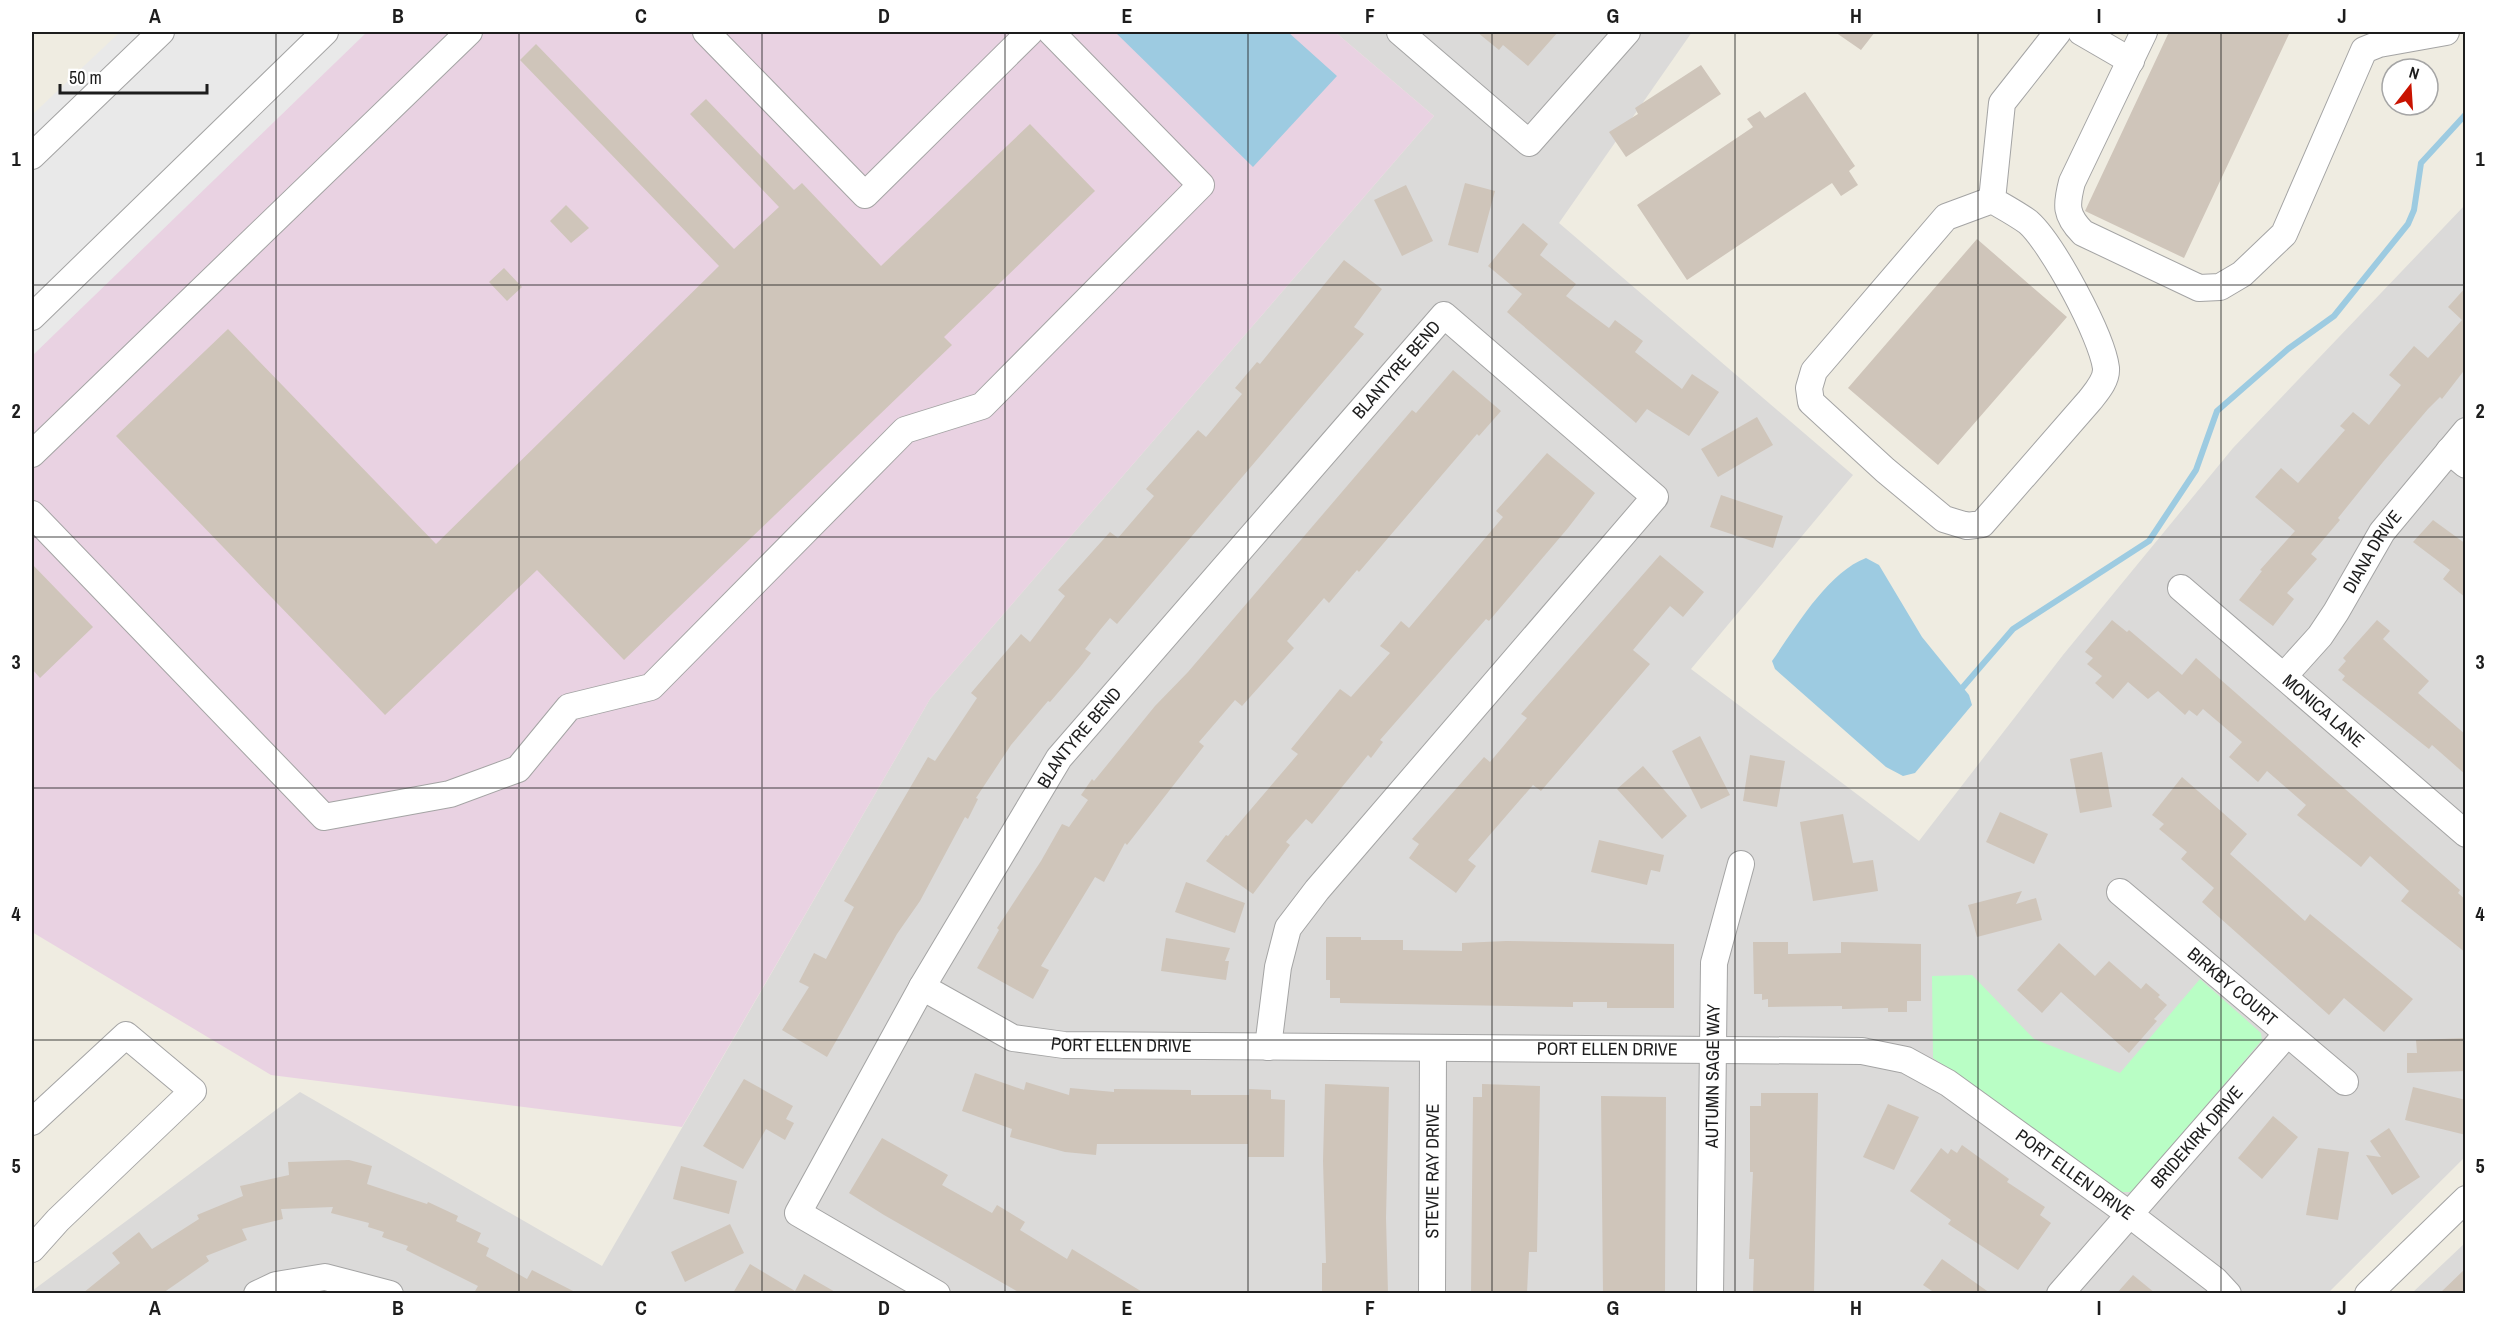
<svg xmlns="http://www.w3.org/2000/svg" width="2497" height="1325" font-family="'Archivo Narrow',sans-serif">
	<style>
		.residential { fill: #dbdad9 }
		.industrial { fill: #e9d2e2 }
		.park { fill: #b9fec5 }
		.parking { fill: #e9e9e9 }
		.water { fill: #9dcbe1 }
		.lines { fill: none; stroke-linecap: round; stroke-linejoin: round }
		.stream { stroke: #9dcbe1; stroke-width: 6 }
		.building { fill: #cfc5ba }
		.minor-casing { stroke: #a4a4a4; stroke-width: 28 }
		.minor { stroke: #fff; stroke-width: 26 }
		.grid { fill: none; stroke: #1d1d1d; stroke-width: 1.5; stroke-opacity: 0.55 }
		.labels { text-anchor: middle; stroke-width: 6; stroke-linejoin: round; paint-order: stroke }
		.street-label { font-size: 18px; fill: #1d1d1d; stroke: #fff }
		.neatline { fill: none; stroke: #1d1d1d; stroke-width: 2 }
		.grid-label { font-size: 20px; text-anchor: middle; font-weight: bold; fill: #1d1d1d }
	</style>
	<rect width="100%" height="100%" fill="#efece1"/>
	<path class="residential" d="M1335,32H1692L1559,223L1853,475L1691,669L1919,841L2063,655L2233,448L2465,205V1157L2328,1293L32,1294V1291L300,1092L602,1266L930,699L1434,116Z
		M2465,1243V1293H2412Z"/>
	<path class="industrial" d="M128,32H1335L1434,116L930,699L682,1127L271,1075L32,932V127Z"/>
	<path class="park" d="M1972,975L2034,1039L2120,1073L2200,979L2261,1033L2262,1040L2132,1192H2121L1933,1058L1932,976Z"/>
	<path class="parking" d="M120,32H367L32,356V115Z"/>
	<path class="water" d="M1115,32H1288L1337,76L1253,167Z
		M1866,558L1879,565L1922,637L1969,695L1972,705L1915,773L1903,776L1886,767L1775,669L1772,661C1796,627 1827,573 1866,558Z"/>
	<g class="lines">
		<path class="stream" d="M1963,687L2013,629L2149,541L2196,470L2217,411L2288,349L2334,316L2408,224L2414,210L2421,163L2466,114"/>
	</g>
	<path class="building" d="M1477,32H1558L1528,66L1503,45L1499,50Z
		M1835,32H1875L1861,50Z
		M2169,32H2290L2184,258L2085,211Z
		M536,44L734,249L779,207L690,114L706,99L794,190L802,183L881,266L1030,124L1095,191L944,337L952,345L624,660L537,570L385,715L116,436L228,329L436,544L719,266L520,60Z
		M1701,65L1721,94L1626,157L1609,132L1638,114L1635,108Z
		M1805,92L1855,166L1849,171L1858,185L1841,196L1832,183L1687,280L1637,205L1753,127L1747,119L1760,111L1765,118Z
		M1465,183L1495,191L1478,253L1448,245Z
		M1406,185L1433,241L1402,256L1374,200Z
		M566,205L589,228L571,243L550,221Z
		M1523,223L1548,244L1540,255L1576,284L1566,296L1609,328L1615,320L1643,341L1635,352L1682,389L1692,374L1719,392L1689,436L1647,409L1636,423L1507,312L1522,294L1488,266Z
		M1977,239L2067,317L1938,465L1848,388Z
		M1344,260L1382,289L1354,327L1364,334L1117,624L1110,618L1100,630L1085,649L1091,653L1080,667L1050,702L1048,701L1011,745L976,798L978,799L968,819L965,817L920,901L897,934L827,1057L782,1030L809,987L799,982L814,953L826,959L854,907L844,901L928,757L935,761L977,698L971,693L1021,634L1030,642L1065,596L1058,590L1110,532L1118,538L1154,496L1146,489L1198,430L1206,437L1242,394L1235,388L1257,362L1260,364Z
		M504,268L522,287L507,301L489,282Z
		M2466,287V368L2442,399L2440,397L2428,409L2383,462L2338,518L2340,520L2311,554L2317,559L2287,593L2294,599L2273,626L2239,600L2262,571L2260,570L2295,531L2255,497L2281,468L2298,483L2345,430L2340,426L2353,412L2369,425L2401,385L2389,375L2414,346L2428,358L2462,320L2448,307Z
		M1453,370L1501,411L1479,436L1477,434L1359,572L1357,570L1329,603L1324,598L1287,641L1294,648L1242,706L1235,700L1199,742L1204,746L1127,845L1125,843L1104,882L1095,877L1041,966L1049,970L1033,999L977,968L999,930L997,928L1041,861L1062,824L1069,827L1088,800L1081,795L1092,779L1094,781L1155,706L1188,672L1412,410L1416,413Z
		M1757,417L1773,445L1718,477L1701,449Z
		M1547,453L1595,493L1568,528L1489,621L1486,619L1380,740L1383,742L1371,758L1368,755L1312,824L1306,819L1286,842L1290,845L1253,894L1206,861L1226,835L1228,836L1298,754L1291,749L1340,689L1351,697L1390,653L1380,646L1401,621L1409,628L1503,517L1496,511Z
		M1721,495L1783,516L1773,548L1710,527Z
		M2433,520L2466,544V598L2443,579L2450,570L2413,542Z
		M1660,555L1704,592L1683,617L1670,606L1633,650L1650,664L1541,791L1533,785L1468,860L1476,866L1456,893L1409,858L1419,844L1412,839L1484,757L1490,762L1527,718L1521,714Z
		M32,564L93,627L40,678L32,669Z
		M2112,620L2127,632L2129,630L2182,675L2196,658L2460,890L2458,893L2466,900V953L2401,901L2409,891L2370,856L2361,867L2297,815L2306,805L2267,771L2258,782L2229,757L2242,742L2203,709L2197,716L2189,710L2185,715L2158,691L2148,699L2128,682L2113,699L2095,683L2102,676L2087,664L2093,658L2085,652Z
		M2377,620L2390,631L2383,639L2429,681L2418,693L2466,735V775L2432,745L2429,749L2342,680L2345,676L2338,670L2346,661L2343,658Z
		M1700,736L1730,795L1701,809L1672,751Z
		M2102,752L2112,807L2080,813L2070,759Z
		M1750,755L1785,761L1777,807L1743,801Z
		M1643,766L1687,816L1662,839L1617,789Z
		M2182,777L2247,834L2230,854L2305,921L2310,914L2413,999L2384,1032L2344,998L2329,1015L2202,902L2214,888L2181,859L2187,852L2159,829L2164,824L2152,815Z
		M2000,812L2048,834L2034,864L1986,842Z
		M1843,814L1853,863L1873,860L1878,891L1813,901L1800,822Z
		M1599,840L1664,855L1660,872L1651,870L1647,885L1591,872Z
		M1186,882L1245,903L1235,933L1175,912Z
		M2022,891L2016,904L2036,898L2042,920L1977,937L1968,905Z
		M1326,937H1361V940H1403V950L1462,951V943L1506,941L1674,944V1008H1607V1002H1573V1007L1340,1003V998H1330V980H1326Z
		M1166,938L1230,948L1225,961H1229L1226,980L1161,971Z
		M1753,942H1788V954L1841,953V942L1921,944V1001H1907V1012H1888V1008L1842,1009V1006L1768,1007V999L1762,1000V994H1754Z
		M2059,943L2095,976L2109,961L2141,989L2146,983L2160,995L2158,997L2167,1005L2154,1019L2157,1021L2129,1053L2061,992L2042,1013L2017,990Z
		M2466,1038V1071L2407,1073V1053H2417L2416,1040Z
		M975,1073L1024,1090L1026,1082L1069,1095L1070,1088L1114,1092V1089L1191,1090V1095H1249V1089L1271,1090V1099L1285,1100L1284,1157H1248V1144H1097L1096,1155L1065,1152L1010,1137L1012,1129L962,1111Z
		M744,1079L793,1106L786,1119L794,1123L785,1140L766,1129L743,1169L703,1146Z
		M1325,1084L1389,1087L1386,1218L1388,1293H1322V1263H1326L1323,1161Z
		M1482,1084L1540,1086L1537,1252H1529L1527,1293H1471L1473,1097H1482Z
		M2413,1087L2466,1100V1135L2405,1120Z
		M1761,1093H1818L1814,1293H1753L1754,1259H1749L1753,1172H1750V1106H1761Z
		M1601,1096L1666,1097L1665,1293H1603Z
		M1888,1104L1919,1117L1894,1170L1863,1157Z
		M2273,1116L2298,1137L2262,1179L2238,1158Z
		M2389,1128L2420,1177L2392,1195L2366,1155L2381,1157L2370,1141Z
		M882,1138L948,1175L942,1185L992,1213L997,1205L1025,1222L1020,1230L1067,1259L1072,1249L1144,1293H1020L884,1215L849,1193Z
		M1962,1145L2009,1179L2007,1182L2045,1207L2040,1215L2051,1223L2018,1270L1948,1224L1951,1220L1910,1191L1941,1148L1948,1154L1951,1149L1957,1153Z
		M2318,1148L2349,1152L2338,1220L2306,1215Z
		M349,1160L372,1166L367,1184L427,1204L428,1202L458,1216L456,1221L481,1233L477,1242L489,1248L486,1256L527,1279L532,1270L577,1293H474L478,1286L406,1250L408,1246L382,1237L384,1232L368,1227L369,1223L331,1213L333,1207L281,1209L283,1219L242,1229L247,1240L206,1256L209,1261L163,1293H83L120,1263L112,1253L139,1232L152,1249L199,1219L197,1215L243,1196L240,1186L289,1175L288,1162Z
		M681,1166L737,1181L729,1214L673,1199Z
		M730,1224L744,1253L685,1282L671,1252Z
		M1942,1259L1990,1293H1935L1923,1285Z
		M750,1264L795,1291L804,1274L837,1293H733Z
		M2466,1268V1293H2440Z
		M2133,1275L2155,1293H2117Z"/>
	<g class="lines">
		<g class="minor-casing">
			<g id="minor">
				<path d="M706,32L865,195L1030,32"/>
				<path d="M1400,32L1529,143L1627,32"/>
				<path d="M2081,32L2131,61"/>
				<path d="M2144,32L2072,182C2066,205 2065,215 2083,233L2199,288L2220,287L2242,274L2284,234L2364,50L2379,44L2446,32"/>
				<path d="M32,156L161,32"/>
				<path d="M1992,200L1946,217L1814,371L1809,388L1811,402L1885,470L1944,519L1967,526L1982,524L2090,400C2097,391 2107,380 2106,368C2102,336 2052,243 2028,222C2017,214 2004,207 1992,200L2002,103L2058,32"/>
				<path d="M32,317L325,32"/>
				<path d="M2449,451L2466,465"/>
				<path d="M32,454L469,32"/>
				<path d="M32,514L324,817L450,794L518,769L569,707L651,687L905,430L982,406L1201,185L1051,32"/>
				<path id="s1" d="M2181,588L2466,834"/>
				<path id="s2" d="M2284,676L2320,636L2336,612L2382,532L2466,431"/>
				<path id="s3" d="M2120,892L2345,1082"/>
				<path id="s4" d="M922,987L1013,1038L1064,1045L1862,1051L1906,1060L1948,1083L2129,1214L2215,1280L2228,1294"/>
				<path d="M32,1122L126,1035L193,1091L58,1220L32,1249"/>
				<path d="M257,1294L276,1285L325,1277L390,1294"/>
				<path id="s5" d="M937,1294L798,1213L922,987L1059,758L1444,315L1655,497L1317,890L1288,928L1278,967L1268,1047"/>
				<path id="s6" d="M1432,1294L1433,1049"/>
				<path id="s7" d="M1710,1294L1714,963L1741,864"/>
				<path id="s8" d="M2060,1294L2286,1035"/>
				<path d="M2368,1294L2466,1199"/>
			</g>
		</g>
		<use href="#minor" class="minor"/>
	</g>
	<path class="grid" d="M276,32V1294M519,32V1294M762,32V1294M1005,32V1294M1248,32V1294M1492,32V1294M1735,32V1294M1978,32V1294M2221,32V1294M32,285H2466M32,537H2466M32,788H2466M32,1040H2466"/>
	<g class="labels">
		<g class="street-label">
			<text dy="6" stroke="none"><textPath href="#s5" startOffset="1200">BLANTYRE BEND</textPath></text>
			<text dy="6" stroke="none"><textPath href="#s2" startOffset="153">DIANA DRIVE</textPath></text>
			<text dy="6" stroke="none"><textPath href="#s1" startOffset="188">MONICA LANE</textPath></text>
			<text dy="6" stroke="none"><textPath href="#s5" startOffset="714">BLANTYRE BEND</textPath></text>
			<text dy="6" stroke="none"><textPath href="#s3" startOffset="147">BIRKBY COURT</textPath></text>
			<text dy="6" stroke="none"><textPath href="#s4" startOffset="213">PORT ELLEN DRIVE</textPath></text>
			<text dy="6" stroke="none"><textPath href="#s4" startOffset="699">PORT ELLEN DRIVE</textPath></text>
			<text dy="6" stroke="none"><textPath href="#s7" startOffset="218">AUTUMN SAGE WAY</textPath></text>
			<text dy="6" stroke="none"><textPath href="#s8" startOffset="208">BRIDEKIRK DRIVE</textPath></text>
			<text dy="6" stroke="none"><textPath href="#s6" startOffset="123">STEVIE RAY DRIVE</textPath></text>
			<text dy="6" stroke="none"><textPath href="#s4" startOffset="1203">PORT ELLEN DRIVE</textPath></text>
		</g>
	</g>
	<rect width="2497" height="1325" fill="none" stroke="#ffffff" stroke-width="66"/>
	<g transform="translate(2410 87) rotate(17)"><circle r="28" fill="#ffffff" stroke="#a5a5a5" stroke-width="1.5"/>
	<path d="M0-4.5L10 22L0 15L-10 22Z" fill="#c91300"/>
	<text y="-9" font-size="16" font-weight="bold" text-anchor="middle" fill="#1d1d1d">N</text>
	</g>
	<path d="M60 84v9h147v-9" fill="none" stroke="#1d1d1d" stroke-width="3"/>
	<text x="69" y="84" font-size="18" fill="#1d1d1d" stroke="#ffffff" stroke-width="4.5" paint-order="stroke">50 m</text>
	<rect x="33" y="33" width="2431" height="1259" class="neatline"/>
	<g class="grid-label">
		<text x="155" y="23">A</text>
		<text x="398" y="23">B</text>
		<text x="641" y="23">C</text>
		<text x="884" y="23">D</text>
		<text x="1127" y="23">E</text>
		<text x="1370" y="23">F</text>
		<text x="1613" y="23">G</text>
		<text x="1856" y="23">H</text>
		<text x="2099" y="23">I</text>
		<text x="2342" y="23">J</text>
		<text x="16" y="166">1</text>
		<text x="2480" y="166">1</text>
		<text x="16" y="418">2</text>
		<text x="2480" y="418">2</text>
		<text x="16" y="669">3</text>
		<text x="2480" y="669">3</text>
		<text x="16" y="921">4</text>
		<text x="2480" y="921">4</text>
		<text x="16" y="1173">5</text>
		<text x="2480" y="1173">5</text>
		<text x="155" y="1315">A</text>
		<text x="398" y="1315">B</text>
		<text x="641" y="1315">C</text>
		<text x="884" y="1315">D</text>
		<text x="1127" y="1315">E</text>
		<text x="1370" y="1315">F</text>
		<text x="1613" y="1315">G</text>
		<text x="1856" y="1315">H</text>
		<text x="2099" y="1315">I</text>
		<text x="2342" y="1315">J</text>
	</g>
</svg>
